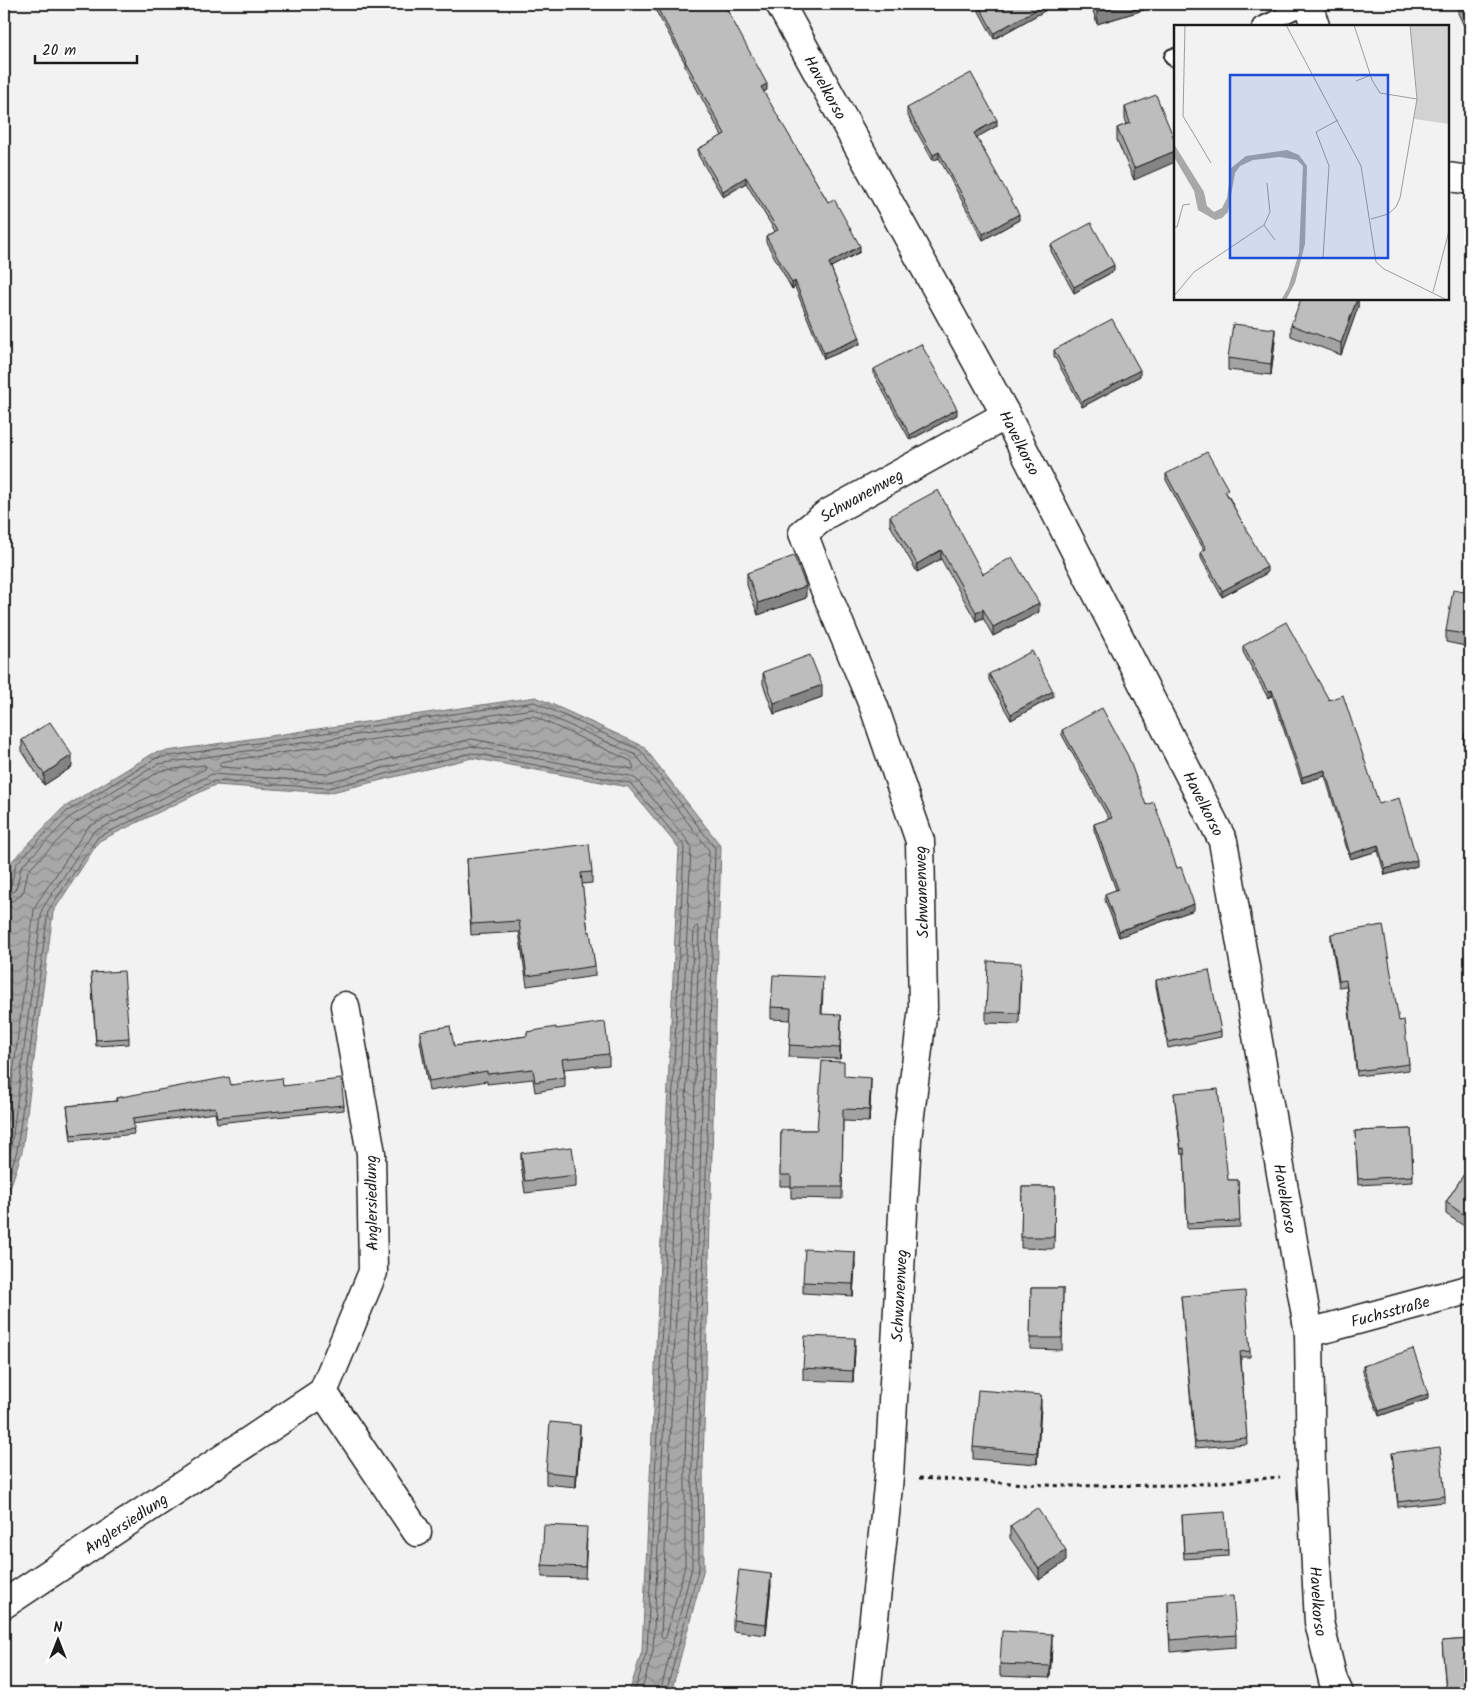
<svg xmlns="http://www.w3.org/2000/svg" width="1474" height="1697" font-family="Kalam,sans-serif">
	<style>
		.water { fill: url(#water-waves); stroke: #707070 }
		.lines { fill: none; stroke-linecap: round; stroke-linejoin: round }
		.shore { stroke: #545454; stroke-width: 1 }
		.service-casing { stroke: #1c1c1c; stroke-width: 20 }
		.minor-casing { stroke: #1c1c1c; stroke-width: 31 }
		.path { stroke: #1c1c1c; stroke-width: 3; stroke-dasharray: 4 4; stroke-linecap: butt }
		.service { stroke: #fff; stroke-width: 16 }
		.minor { stroke: #fff; stroke-width: 28 }
		.wall { fill: #a3a3a3; stroke: #1c1c1c }
		.shaded-wall { fill: #848484; stroke: #1c1c1c }
		.building { fill: #bdbdbd; stroke: #1c1c1c }
		.labels { text-anchor: middle; stroke-width: 4; stroke-linejoin: round; paint-order: stroke }
		.street-label { font-size: 16px; fill: #1c1c1c; stroke: #fff }
		.inset-road { fill: none; stroke: #9c9c9c; stroke-width: 1 }
		.view { fill: #1d4ed8; fill-opacity: 0.15; stroke: #1d4ed8; stroke-width: 2.5 }
		.inset-edge { fill: none; stroke: #1c1c1c; stroke-width: 2.5 }
	</style>
	<defs>
		<pattern id="water-waves" width="16" height="10" patternUnits="userSpaceOnUse" patternTransform="scale(1.25)"><rect width="16" height="10" fill="#a8a8a8"/><path d="M0 5q4-4 8 0t8 0" fill="none" stroke="#888"/></pattern>
	</defs>
	<rect width="100%" height="100%" fill="#f2f2f2"/>
	<filter id="ink" filterUnits="userSpaceOnUse"><feTurbulence type="fractalNoise" baseFrequency=".02" numOctaves="2"/><feDisplacementMap in="SourceGraphic" scale="10" xChannelSelector="R" yChannelSelector="G"/><feConvolveMatrix kernelMatrix="1 2 1 2 8 2 1 2 1" color-interpolation-filters="sRGB"/></filter>
	<g filter="url(#ink)">
		<path class="water" d="M536,697L643,746L721,846L703,1464L704,1568L671,1693H629L642,1651L679,848L628,787L472,758L328,793L215,785L99,841L53,912L22,1152L4,1206V894L11,862L63,808L154,753Z"/>
		<g class="lines">
			<path class="shore" d="M533,716L631,761L634,768L632,769L472,739L327,774L221,767L219,765L221,762Z
				M4,889L8,888L11,885L16,864L66,812L156,758L534,702L640,750L715,848L698,1463L699,1567L666,1693
				M4,895L9,894L14,891L17,886L21,867L70,817L158,764L533,709L636,755L709,850L692,1463V1567L660,1693
				M4,902L12,901L20,896L24,890L28,871L75,823L160,771L203,765L206,766L205,769L88,827L37,903L34,910L4,1145
				M697,926L699,929L685,1463V1566L666,1637L664,1639L661,1636L694,929Z
				M4,1171L11,1149L42,909L93,832L212,774L328,782L471,746L630,776L636,779L688,841L691,848L653,1651L641,1693
				M4,1190L17,1151L48,911L98,837L214,781L328,788L472,753L630,783L683,844L684,848L647,1651L634,1693"/>
			<g class="service-casing">
				<path id="service" d="M1261,26L1308,4
					M1173,57L1175,58"/>
			</g>
			<g class="minor-casing">
				<g id="minor">
					<path id="s1" d="M780,4L1006,415L1223,841L1309,1333L1311,1474L1319,1622L1333,1680L1339,1693"/>
					<path d="M1308,4L1315,26"/>
					<path d="M1448,177L1470,180"/>
					<path id="s2" d="M1309,1333L1467,1290L1470,1288"/>
					<path d="M323,1392L417,1532"/>
					<path id="s3" d="M4,1604L323,1392L373,1272L371,1153L345,1006"/>
					<path id="s4" d="M866,1693L889,1477L907,1139L923,1008L920,841L874,707L819,575L803,533L827,514L1006,415"/>
				</g>
			</g>
			<path class="path" d="M919,1478L1064,1486L1187,1485L1280,1477"/>
			<use href="#service" class="service"/>
			<use href="#minor" class="minor"/>
		</g>
		<path class="wall" d="M652,4H724L767,90L763,92L828,202L860,252L831,267L860,344L824,359L795,287L792,289L766,242V236L775,231L746,183L723,197L698,155V149L722,136L685,67V63Z
			M975,4H1046V10L994,39Z
			M1091,4H1150V8L1097,24Z
			M1458,4H1470V39L1458,13Z
			M1125,107L1175,141L1134,180L1117,140V128L1127,124L1125,119Z
			M907,108L997,126L977,137L1019,220L983,240L939,158L933,161L907,114Z
			M1051,245L1114,271L1074,293L1051,251Z
			M1358,299V307L1341,355L1291,336V325Z
			M1275,341L1271,375L1228,370V358Z
			M1054,350L1140,376L1082,407L1054,356Z
			M874,369L957,415L910,440L874,375Z
			M1166,474L1228,495L1267,573L1222,597L1201,558V552L1204,550L1166,480Z
			M890,516L983,574L1039,612L993,636L983,618L976,621L941,559L917,572L890,525Z
			M747,573L806,598L758,615L747,585Z
			M1470,593V647L1446,642V631Z
			M1243,646L1379,804L1417,866L1385,875L1378,851L1350,859L1325,776L1302,783L1272,695L1268,698L1243,652Z
			M763,672L822,697L774,714L763,684Z
			M989,674L1053,697L1011,720L989,680Z
			M1470,709V753L1464,752V740Z
			M1062,730L1146,805L1177,868L1194,910L1119,937L1105,900V894L1116,890L1094,830V824L1109,819L1062,735Z
			M22,740L72,767L44,785L22,751Z
			M1470,854V870H1469V859Z
			M467,859L592,872V883L582,884L588,932L595,966V976L527,986L519,932L471,935Z
			M1331,934L1399,1021L1409,1064V1070L1357,1076L1346,986L1339,987L1331,940Z
			M91,973L129,1038V1044L96,1046Z
			M1021,974L1019,1024L986,1023V1012Z
			M1156,980L1221,1031V1037L1168,1048L1156,986Z
			M823,989L822,1014L841,1027L840,1059L789,1057L791,1020L771,1019V1007Z
			M556,1029L609,1054V1065L564,1069L565,1077V1087L535,1092L533,1079L487,1084V1081L429,1091L420,1041V1031L454,1046L527,1036V1032Z
			M844,1076L871,1090L869,1122L843,1121L842,1199L791,1198V1186H780L781,1130H817Z
			M231,1085L283,1086L344,1105V1110L217,1123L215,1113L133,1124L134,1134L71,1141L67,1106L116,1101V1098Z
			M1174,1093L1228,1180H1238L1240,1227L1187,1229L1184,1154H1181Z
			M1411,1129L1413,1182L1358,1185L1355,1131Z
			M521,1153L576,1175V1187L525,1193L521,1165Z
			M1470,1165V1230L1446,1214V1202Z
			M1022,1187H1055L1054,1249L1021,1248Z
			M855,1264L853,1296L803,1293V1282Z
			M1031,1288H1063L1062,1350L1030,1349Z
			M1181,1296L1250,1351V1357H1241L1247,1444L1195,1448Z
			M855,1350L853,1382L803,1380V1368Z
			M1363,1366L1428,1399L1379,1416L1363,1372Z
			M1041,1407L1037,1464L973,1459V1447Z
			M580,1436L576,1487L546,1484V1472Z
			M1392,1453L1445,1496V1502L1398,1507Z
			M1182,1515L1228,1550V1556L1184,1559Z
			M1010,1526L1066,1561L1039,1580L1010,1538Z
			M587,1539L585,1578L542,1577V1565Z
			M771,1585L766,1635L733,1631V1620Z
			M1168,1601L1236,1635V1647L1170,1652L1168,1613Z
			M1470,1639V1693H1446L1442,1641Z
			M1052,1646L1050,1678L1000,1676V1664Z"/>
		<path class="shaded-wall" d="M1046,4V10L994,39V33Z
			M1125,4H1150V8L1097,24V12Z
			M767,84V90L761,93V87Z
			M997,120V126L974,139V133Z
			M1175,151V162L1134,180V168Z
			M939,152V158L933,161V155Z
			M746,177V183L723,197V191Z
			M1019,214V220L983,240V234Z
			M860,246V252L829,268V263Z
			M1114,265V271L1074,293V287Z
			M795,281V287L792,289V283Z
			M1357,299H1358V307L1341,355V343Z
			M1275,329V341L1271,375V364Z
			M860,338V344L824,359V353Z
			M1140,370V376L1082,407V402Z
			M957,409V415L910,440V435Z
			M941,550V559L917,572V564Z
			M1267,567V573L1222,597V591Z
			M806,586V598L758,615V603Z
			M1039,603V612L993,636V627Z
			M983,609V618L976,621V612Z
			M822,685V697L774,714V703Z
			M1272,690V695L1268,698V692Z
			M1053,691V697L1011,720V714Z
			M72,755V767L44,785V774Z
			M1325,770V776L1302,783V777Z
			M1378,845V851L1350,859V854Z
			M1417,860V866L1385,875V869Z
			M1194,904V910L1119,937V931Z
			M841,1015V1027L840,1059V1048Z
			M871,1078V1090L869,1122V1110Z
			M855,1252V1264L853,1296V1284Z
			M855,1338V1350L853,1382V1371Z
			M1428,1394V1399L1379,1416V1411Z
			M1041,1395V1407L1037,1464V1453Z
			M580,1425V1436L576,1487V1475Z
			M1066,1550V1561L1039,1580V1569Z
			M771,1574V1585L766,1635V1624Z
			M1052,1634V1646L1050,1678V1666Z"/>
		<path class="building" d="M655,4H724L767,84L761,87L828,202L834,199L860,246L829,263L860,338L824,353L795,281L792,283L766,236L778,230L746,177L723,191L698,149L725,134L685,61L686,60Z
			M978,4H1046L994,33Z
			M1094,4H1125L1097,12Z
			M1459,4H1470V27Z
			M971,73L997,120L974,133L1019,214L983,234L939,152L933,155L907,108Z
			M1156,95L1175,141V151L1134,168L1117,128L1130,123L1125,107Z
			M1091,223L1114,265L1074,287L1051,245Z
			M1301,299H1357L1341,343L1291,325Z
			M1112,319L1140,370L1082,402L1054,350Z
			M1233,324L1275,329L1271,364L1228,358Z
			M921,344L957,409L910,435L874,369Z
			M1207,452L1228,489L1225,491L1267,567L1222,591L1201,552L1206,549L1166,474Z
			M938,490L983,574L1012,557L1039,603L993,627L983,609L976,612L941,550L917,564L890,516Z
			M794,556L806,586L758,603L747,573Z
			M1453,590L1470,593V635L1446,631Z
			M1286,622L1329,700L1343,695L1379,804L1399,798L1417,860L1385,869L1378,845L1350,854L1325,770L1302,777L1272,690L1268,692L1243,646Z
			M1032,651L1053,691L1011,714L989,674Z
			M810,655L822,685L774,703L763,672Z
			M1102,708L1128,756L1146,805L1154,802L1177,868L1181,867L1194,904L1119,931L1105,894L1118,889L1094,824L1112,818L1062,730Z
			M1470,709V741L1464,740Z
			M50,722L72,755L44,774L22,740Z
			M589,844L592,872L581,873L588,932L590,931L595,966L527,976L519,921L471,924L467,859Z
			M1383,925L1399,1021L1404,1020L1409,1064L1357,1071L1346,980L1339,981L1331,934Z
			M988,961L1021,963L1019,1013L986,1012Z
			M1209,970L1221,1031L1168,1042L1156,980Z
			M124,971L129,1038L96,1040L91,973Z
			M773,975L823,977L821,1014L841,1015L840,1048L789,1045L791,1008L771,1007Z
			M605,1022L609,1054L562,1059L565,1077L535,1082L533,1069L487,1074V1071L429,1081L420,1031L450,1026L454,1046L527,1036V1032L556,1027V1029Z
			M822,1061L844,1062V1076L871,1078L869,1110L843,1109L842,1187H791V1175H780L781,1130H817Z
			M229,1077L231,1085L282,1078L283,1086L341,1079L344,1105L217,1117L215,1107L133,1118L134,1129L71,1135L67,1106L117,1101L116,1098Z
			M1218,1089L1228,1180H1238L1240,1221L1187,1223L1184,1148L1181,1149L1174,1093Z
			M1411,1129L1413,1176L1358,1179L1355,1131Z
			M572,1147L576,1175L525,1181L521,1153Z
			M1470,1165V1219L1446,1202Z
			M1022,1187H1055L1054,1237H1021Z
			M805,1249L855,1252L853,1284L803,1282Z
			M1031,1288H1063L1062,1338H1030Z
			M1245,1291L1250,1351L1240,1352L1247,1438L1195,1442L1181,1296Z
			M805,1336L855,1338L853,1371L803,1368Z
			M1413,1349L1428,1394L1379,1411L1363,1366Z
			M978,1390L1041,1395L1037,1453L973,1447Z
			M550,1422L580,1425L576,1475L546,1472Z
			M1440,1447L1445,1496L1398,1502L1392,1453Z
			M1037,1508L1066,1550L1039,1569L1010,1526Z
			M1225,1512L1228,1550L1184,1553L1182,1515Z
			M544,1525L587,1527L585,1567L542,1565Z
			M739,1570L771,1574L766,1624L733,1620Z
			M1233,1596L1236,1635L1170,1640L1168,1601Z
			M1002,1631L1052,1634L1050,1666L1000,1664Z
			M1470,1639V1688L1446,1690L1442,1641Z"/>
	</g>
	<g class="labels">
		<g class="street-label">
			<text dy="6" stroke="none"><textPath href="#s1" startOffset="95">Havelkorso</textPath></text>
			<text dy="6" stroke="none"><textPath href="#s1" startOffset="500">Havelkorso</textPath></text>
			<text dy="6" stroke="none"><textPath href="#s4" startOffset="1254">Schwanenweg</textPath></text>
			<text dy="6" stroke="none"><textPath href="#s1" startOffset="905">Havelkorso</textPath></text>
			<text transform="translate(921 892) rotate(-92)" y="6">Schwanenweg</text>
			<text dy="6" stroke="none"><textPath href="#s1" startOffset="1310">Havelkorso</textPath></text>
			<text transform="translate(371 1203) rotate(-91)" y="6">Anglersiedlung</text>
			<text dy="6" stroke="none"><textPath href="#s4" startOffset="399">Schwanenweg</textPath></text>
			<text dy="6" stroke="none"><textPath href="#s2" startOffset="84">Fuchsstraße</textPath></text>
			<text dy="6" stroke="none"><textPath href="#s3" startOffset="146">Anglersiedlung</textPath></text>
			<text dy="6" stroke="none"><textPath href="#s1" startOffset="1715">Havelkorso</textPath></text>
		</g>
	</g>
	<g transform="translate(1174 25)">
		<rect width="275" height="275" fill="#f2f2f2"/>
		<path d="M236,0H275V99L240,94L243,74Z" fill="#d2d2d2"/>
		<path d="M0,119L30,167L33,181L40,187L48,183L53,173L57,143L72,131L113,125L125,130L133,141L131,219L121,258L112,275H107L114,263L125,228L129,141L123,135L106,132L79,135L66,141L61,148L54,187L48,193L41,195L24,185L20,166L0,132Z" fill="#a8a8a8"/>
		<path class="inset-road" d="M11,0L9,91L37,138M112,0L187,141L202,237L210,244L273,275M180,0L198,55L206,68L243,74M182,56L197,50M197,194L214,189L222,182L226,173L243,74L236,0M90,200L101,215M0,202H3L9,180L16,179M149,233L155,141L142,107L164,95M259,267L275,206M0,271L20,247L90,200L96,187L93,158"/>
		<path class="view" d="M56,50H214V233H56Z"/>
		<rect width="275" height="275" class="inset-edge"/>
	</g>
	<rect width="1474" height="1697" fill="none" stroke="#fff" stroke-width="20"/>
	<rect x="10" y="10" width="1454" height="1677" fill="none" stroke="#1c1c1c" stroke-width="2" filter="url(#ink)"/>
	<g transform="translate(58 1640)" stroke="#ffffff" stroke-width="4" paint-order="stroke">
	<path d="M0-4L9 19L0 12L-9 19Z" fill="#1c1c1c"/>
	<text y="-8" font-size="14" font-weight="bold" text-anchor="middle" fill="#1c1c1c">N</text>
	</g>
	<path d="M35 55v8h102v-8" fill="none" stroke="#1c1c1c" stroke-width="2.5"/>
	<text x="42" y="55" font-size="15" fill="#1c1c1c" stroke="#ffffff" stroke-width="4" paint-order="stroke">20 m</text>
</svg>
